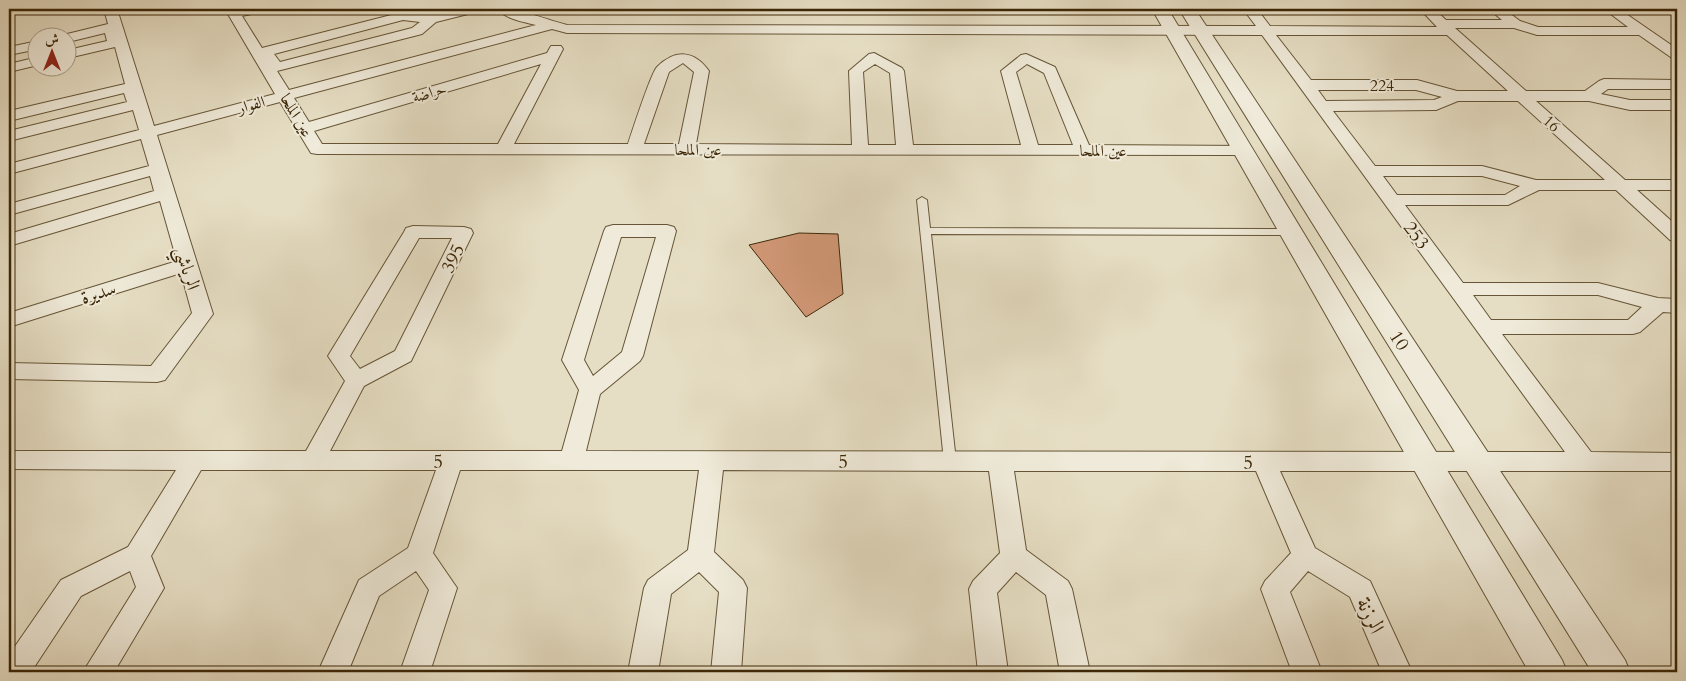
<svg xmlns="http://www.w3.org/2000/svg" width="1686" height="681" font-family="Cardo,Amiri,serif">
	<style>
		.building { fill: #d49a79; stroke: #3c2707 }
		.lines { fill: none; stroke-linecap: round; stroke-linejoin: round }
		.service-casing { stroke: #665536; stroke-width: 2 }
		.minor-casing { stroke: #665536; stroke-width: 2 }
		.tertiary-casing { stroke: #665536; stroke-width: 2 }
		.service { fill: #efead9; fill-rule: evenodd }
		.minor { fill: #efead9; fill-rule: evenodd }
		.tertiary { fill: #efead9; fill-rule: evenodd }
		.labels { text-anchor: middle; stroke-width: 4; stroke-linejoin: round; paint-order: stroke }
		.far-street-label { font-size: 16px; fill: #3c2707; stroke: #efead9 }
		.street-label { font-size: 19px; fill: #3c2707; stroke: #efead9 }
		.near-street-label { font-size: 22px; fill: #3c2707; stroke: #efead9 }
	</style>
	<rect width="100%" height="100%" fill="#e6dec4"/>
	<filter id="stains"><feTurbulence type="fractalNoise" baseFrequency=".004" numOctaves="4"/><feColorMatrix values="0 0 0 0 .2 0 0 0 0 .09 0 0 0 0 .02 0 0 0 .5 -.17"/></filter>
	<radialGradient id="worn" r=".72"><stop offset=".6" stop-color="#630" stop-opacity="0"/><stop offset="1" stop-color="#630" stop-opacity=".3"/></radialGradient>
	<path class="building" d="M799,233L838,234L843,294L806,317L749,245Z"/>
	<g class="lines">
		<g class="service-casing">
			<path id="service" d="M922,197L927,200L930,228L1291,229L1296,232L1291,235L931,234L956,461L955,465L950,466L945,465L944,461L917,200Z"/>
		</g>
		<g class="minor-casing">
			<path id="minor" d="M104,9H117L154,126L275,94L225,9H262L261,12L242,16L262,48L403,12L431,15L456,9H478L476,12L436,22L422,34L277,71L289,90L536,25C524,22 505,19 498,9C521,9 544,19 567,25L1256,26L1243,9H1257L1270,26L1437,27L1420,9H1434L1446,20H1502L1489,9H1504L1520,21L1538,27H1628L1604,9H1619L1677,49V59L1672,58L1639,35H1537L1514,28H1455L1526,91H1585L1599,81L1604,79L1677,80V89H1608L1601,94L1630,100H1677V110H1630L1589,101H1536L1625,180H1677V190H1637L1677,226V242L1670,240L1616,190H1539L1508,205H1405L1463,283H1598L1658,298L1677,299V313L1663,312L1640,332L1633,334H1502L1591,452L1677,453V471H1280L1315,548L1370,581L1412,672H1382L1350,597L1308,571L1290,592L1322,672H1292L1261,589L1265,581L1291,553L1256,471H1014L1026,550L1068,581L1072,589L1090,672H1060L1046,595L1016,572L997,593L1008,672H978L969,589L973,581L1000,553L989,471L723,470L714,552L743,580L747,588L741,672H711L719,592L699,572L671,594L658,672H628L644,588L648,580L688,550L699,470H460L433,553L457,588L430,672H400L429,590L416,571L379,596L348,672H318L359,580L408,548L436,470H201L151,556L164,588L114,672H83L136,587L130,571L81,596L31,672H9V655L61,580L128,547L176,470L9,469V451H306L345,381L328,356L404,232L406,228L413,226L464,227L471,229L473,233L411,361L364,386L330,451H562L579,390L562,360L604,231L606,227L613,225H667L674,227L676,231L643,356L640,361L600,394L586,451L1565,452L1262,35L567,33L552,29L294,98L309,122L547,53L551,46H561L563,49L514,144H628C632,132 651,73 657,67C675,49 694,50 709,71L696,144L852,145L849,71L869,54L874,53L902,68L904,71L913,145H1021L1001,71L1021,55L1026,54L1055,67L1089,145L1249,146L1251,150L1249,154L1243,155L317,154L311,153L280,102L157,135L213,314L165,380L157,382L9,379V363L151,366L192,313L181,273L9,327V313L177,261L160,201L9,246V234L154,191L150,176L9,215V204L149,166L141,139L9,174V164L139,130L133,110L9,141V131L127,102L124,93L9,121V111L125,84L115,47L68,58V50L107,41L105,33L68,42V38H61L63,35L108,24ZM403,20L420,22L412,28L280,62L274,54ZM1276,35H1447L1508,91H1457L1417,80H1311ZM683,63L694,72L679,144H644L669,72ZM541,64L498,144H322L314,131ZM875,64L890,73L896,145H868L863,72ZM1027,64L1044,73L1073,145H1038L1016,72ZM1318,90H1416L1442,97L1434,100L1326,101ZM1458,101H1518L1605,180H1536L1482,166H1375L1333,111L1436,110ZM1383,176H1482L1520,186L1505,195H1397ZM621,237H656L622,352L593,376L584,360ZM419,238H452L395,351L360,369L350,356ZM1473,295H1598L1642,307L1628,320H1491Z
				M38,41V49L9,55V47Z
				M38,57V65L9,72V64Z"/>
		</g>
		<g class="tertiary-casing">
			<path id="tertiary" d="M1152,9H1168L1562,660L1567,672H1529Z
				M1179,9H1195L1625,660L1630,672H1592Z
				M1668,9H1677V14L1670,12Z"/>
		</g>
		<use href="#service" class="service"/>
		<use href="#minor" class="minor"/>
		<use href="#tertiary" class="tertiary"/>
	</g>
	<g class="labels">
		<g class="far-street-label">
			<text x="1382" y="91">224</text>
			<text transform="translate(429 92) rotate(-16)" y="6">حراضة</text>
			<text transform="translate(251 104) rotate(-15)" y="6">الفوار</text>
			<text transform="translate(297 115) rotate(59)" y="6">عين الملحا</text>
			<text transform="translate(1552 123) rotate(42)" y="6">16</text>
			<text x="698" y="155">عين الملحا</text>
			<text x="1103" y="156">عين الملحا</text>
		</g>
		<g class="street-label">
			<text transform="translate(1417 235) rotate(53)" y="7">253</text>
			<text transform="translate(452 258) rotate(-64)" y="7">395</text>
			<text transform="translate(188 268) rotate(73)" y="7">الرياشي</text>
			<text transform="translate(98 292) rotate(-17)" y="7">سديرة</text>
			<text transform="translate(1400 340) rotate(57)" y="7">10</text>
			<text x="438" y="468">5</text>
			<text x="843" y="468">5</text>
			<text x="1248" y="469">5</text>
		</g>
		<g class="near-street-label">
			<text transform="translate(1371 615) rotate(65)" y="8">الرزنة</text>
		</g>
	</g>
	<rect width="1686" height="681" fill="none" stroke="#e6dec4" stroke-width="30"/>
	<rect x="10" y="10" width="1666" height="661" fill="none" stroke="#3c2707" stroke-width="2.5"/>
	<rect x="15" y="15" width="1656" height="651" fill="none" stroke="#3c2707"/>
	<g transform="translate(52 52)"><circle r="24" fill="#efead9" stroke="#a79c85"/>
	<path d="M0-4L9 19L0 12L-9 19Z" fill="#8f2418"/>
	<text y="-8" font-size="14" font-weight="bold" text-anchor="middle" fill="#3c2707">ش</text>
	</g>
	<rect width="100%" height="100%" filter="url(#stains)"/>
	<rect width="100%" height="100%" fill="url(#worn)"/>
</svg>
